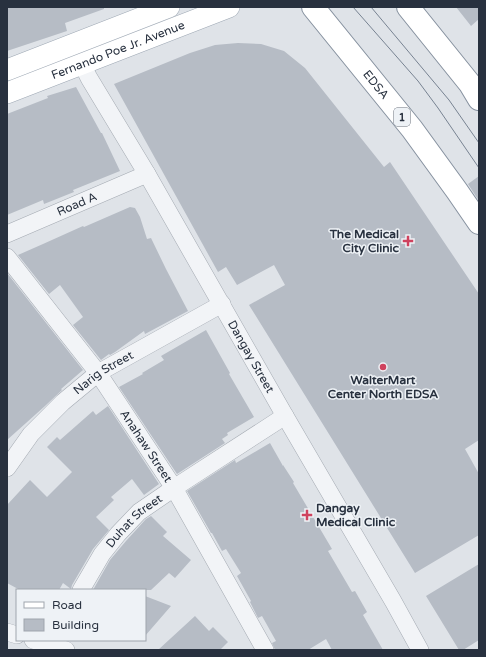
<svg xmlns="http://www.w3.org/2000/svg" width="486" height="657" font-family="'Varela Round',sans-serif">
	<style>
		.building { fill: #b6bcc5 }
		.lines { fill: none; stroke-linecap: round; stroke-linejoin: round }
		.minor-casing { stroke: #a4aab2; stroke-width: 18 }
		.major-casing { stroke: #9ea8b4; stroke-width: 22 }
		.highway-casing { stroke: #86919f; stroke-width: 24 }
		.minor { stroke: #f2f4f7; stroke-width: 17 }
		.major { stroke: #fff; stroke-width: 21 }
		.highway { stroke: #fff; stroke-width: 22 }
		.tram { stroke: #788392; stroke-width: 1 }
		.poi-dot { fill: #cf425e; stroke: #eef2f6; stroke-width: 1.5 }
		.labels { text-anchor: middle; stroke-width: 3; stroke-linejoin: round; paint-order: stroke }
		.shield { fill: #eef2f6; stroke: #636b76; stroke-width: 1 }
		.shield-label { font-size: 11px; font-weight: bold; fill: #28313f }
		.street-label { font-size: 12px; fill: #28313f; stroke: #eef2f6 }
		.poi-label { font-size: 12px; font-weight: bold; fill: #28313f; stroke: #eef2f6; text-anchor: end }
	</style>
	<rect width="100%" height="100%" fill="#dfe3e8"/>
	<path class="building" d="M7,7H104V9L65,23L67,31L7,51Z
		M456,7H479V19L471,26Z
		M238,43L261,44L284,51L305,68L384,167L390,162L479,294V440L465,449L479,474V535L415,573L249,305L285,285L274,265L237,285L226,267L218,272L114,84L190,53L215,45Z
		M76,87L101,133H102L120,171L73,190L74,192L44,204L43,200L7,215V114L48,98L47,96Z
		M479,176V201L468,184Z
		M130,207L135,208L140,217L147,239L151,238L166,269L188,311L145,334L144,331L115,352L110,355L109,354L101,360L73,325L83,317L60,285L49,294L18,255L43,244L83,226L84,227Z
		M7,273L83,370L61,389L62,390L45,406L7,440Z
		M206,330L230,373L229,374L254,417L227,433L228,435L222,439L225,443L177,474L119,387L143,374L142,373L164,360L161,356Z
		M108,406L159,484L144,495L132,479L111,497L114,500L96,517L109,530L93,549L72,585L71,589L63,583L59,590H20L7,583V505L30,480L47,497L72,472L47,447L57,437L60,440L93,411L96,415Z
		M270,443L283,466V465L294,482L293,483L332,549L328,551L352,592L355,591L367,612L363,615L383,650H332L326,639L308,650H275L272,643L276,641L262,616L258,618L250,602L251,601L237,576L241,573L226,549L222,551L212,533H211L187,491L235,460L236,463Z
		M151,516L167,532L163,536L191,560L175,578L169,573L151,590H93L110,560L126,541L146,519Z
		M479,564V640L463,650H459L426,596Z
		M145,596L171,606L145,636Z
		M195,616L209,631L213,627L228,642L220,650H158Z"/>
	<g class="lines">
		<g class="minor-casing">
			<g id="minor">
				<path id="s1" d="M82,64L89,78L147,174L285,416L393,601L420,650"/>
				<path id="s2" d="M7,234L147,174"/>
				<path id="s3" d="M7,257L98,373L174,488L265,650"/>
				<path id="s4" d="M7,468L31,434L63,402L98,373L222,304"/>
				<path id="s5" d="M81,590L102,554L118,534L139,512L174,488L285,416"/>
				<path d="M7,632L17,635"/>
				<path d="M33,640L66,650"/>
			</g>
		</g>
		<g class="major-casing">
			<g id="major">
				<path d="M7,70L169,7"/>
				<path id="s6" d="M7,93L229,7"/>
			</g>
		</g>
		<g class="highway-casing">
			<g id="highway">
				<path id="s7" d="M313,7L412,129L457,191L479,223"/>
				<path d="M408,7L470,84L479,99"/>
			</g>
		</g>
		<use href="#minor" class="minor"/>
		<use href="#major" class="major"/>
		<use href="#highway" class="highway"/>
		<path class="tram" d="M353,7L418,81L438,108L479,168
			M371,7L449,100L479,143"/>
	</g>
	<g class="poi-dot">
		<path d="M406 235h4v4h4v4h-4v4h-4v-4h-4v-4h4z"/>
		<circle cx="383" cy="367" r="4"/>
		<path d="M305 509h4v4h4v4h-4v4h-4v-4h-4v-4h4z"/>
	</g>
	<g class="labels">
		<rect class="shield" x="394" y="108" width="16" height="18" rx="3"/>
		<g class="shield-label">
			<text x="402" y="121">1</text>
		</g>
		<g class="street-label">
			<text dy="4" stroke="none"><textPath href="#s6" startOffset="119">Fernando Poe Jr. Avenue</textPath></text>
			<text dy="4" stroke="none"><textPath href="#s7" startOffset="100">EDSA</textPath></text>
			<text dy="4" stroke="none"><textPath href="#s2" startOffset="76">Road A</textPath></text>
			<text dy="4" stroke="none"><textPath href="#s1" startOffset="338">Dangay Street</textPath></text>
			<text dy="4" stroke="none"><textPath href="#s4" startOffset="137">Narig Street</textPath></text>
			<text dy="4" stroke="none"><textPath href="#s3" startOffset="235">Anahaw Street</textPath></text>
			<text dy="4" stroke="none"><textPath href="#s5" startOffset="88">Duhat Street</textPath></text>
		</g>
		<g class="poi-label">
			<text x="399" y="238">The Medical<tspan x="399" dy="14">City Clinic</tspan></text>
			<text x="383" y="384" text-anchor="middle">WalterMart<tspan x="383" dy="14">Center North EDSA</tspan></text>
			<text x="316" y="512" text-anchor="start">Dangay<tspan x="316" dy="14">Medical Clinic</tspan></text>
		</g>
	</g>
	<rect width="486" height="657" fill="none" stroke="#28313f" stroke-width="16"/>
	<rect x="16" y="589" width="130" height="52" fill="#eef2f6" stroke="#9fa5ad"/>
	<rect x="24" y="602" width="20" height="6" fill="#ffffff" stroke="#9fa5ad"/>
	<text x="52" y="609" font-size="12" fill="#28313f">Road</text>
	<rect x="24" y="619" width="20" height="12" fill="#b6bcc5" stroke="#9fa5ad"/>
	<text x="52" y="629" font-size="12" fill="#28313f">Building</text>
</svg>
